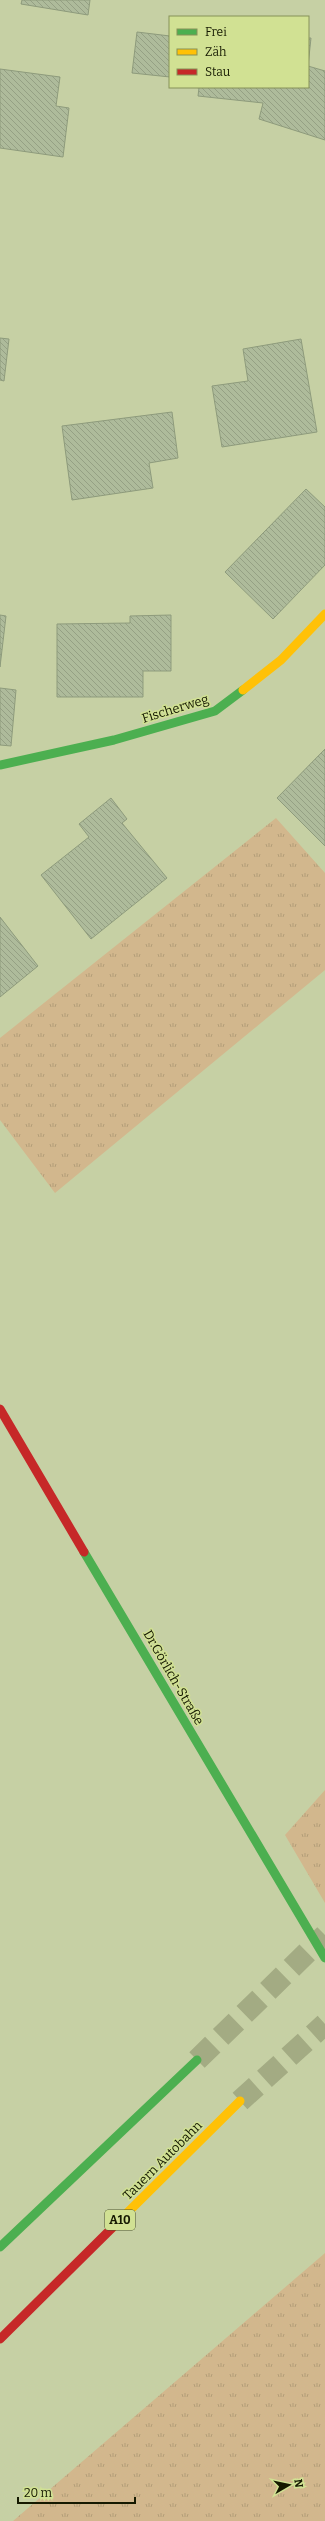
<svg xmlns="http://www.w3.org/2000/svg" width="325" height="2521" font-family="Bitter,serif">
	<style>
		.grass { fill: url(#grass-tufts) }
		.building { fill: url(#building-back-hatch); stroke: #8e9b7c }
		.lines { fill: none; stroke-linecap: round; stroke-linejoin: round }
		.highway-tunnel { stroke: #a3ab83; stroke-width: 22; stroke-dasharray: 22 11; stroke-linecap: butt }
		.fast { stroke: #4caf50; stroke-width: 9 }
		.slow { stroke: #ffc107; stroke-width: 9 }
		.jam { stroke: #c62828; stroke-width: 9 }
		.labels { text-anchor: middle; stroke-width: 3; stroke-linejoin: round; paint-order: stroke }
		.shield { fill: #d1e193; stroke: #4d552c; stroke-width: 1 }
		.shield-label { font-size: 12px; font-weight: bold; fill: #151900 }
		.street-label { font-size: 13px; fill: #151900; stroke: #d1e193 }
	</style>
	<defs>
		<pattern id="grass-tufts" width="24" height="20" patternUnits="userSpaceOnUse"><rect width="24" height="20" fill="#d2b78d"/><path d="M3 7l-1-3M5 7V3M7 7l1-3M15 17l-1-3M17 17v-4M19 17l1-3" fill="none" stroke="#b39d78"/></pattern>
		<pattern id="building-back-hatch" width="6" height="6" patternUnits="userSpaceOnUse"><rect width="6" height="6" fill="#aebb9b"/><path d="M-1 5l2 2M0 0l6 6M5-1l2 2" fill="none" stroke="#95a084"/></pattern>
	</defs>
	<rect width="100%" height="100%" fill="#c6d0a4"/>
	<path class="grass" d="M276,818L325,873V970L55,1193L0,1120V1038Z
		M325,1790V1903L285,1835Z
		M325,2253V2521H13Z"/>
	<path class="building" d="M22,0H90L88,15L21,4Z
		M137,32L170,36V77L132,73Z
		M308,38H311L308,66L325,71V140L259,119L263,103L198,96L199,88L195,87H308Z
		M0,69L60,77L56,106L69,108L63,157L0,148Z
		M0,338L9,339L4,381L0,380Z
		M301,339L317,432L222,447L212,386L248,381L243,349Z
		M172,412L178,458L149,463L153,488L72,500L62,426Z
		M306,489L325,507V565L273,619L225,572Z
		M0,615L6,616L0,667Z
		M171,615V671H143V697H57V624L130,623V616Z
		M0,688L16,690L11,746L0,745Z
		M325,749V846L277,798Z
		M111,798L127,819L122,823L167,878L91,939L41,875L89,837L79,824Z
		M0,917L38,966L0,997Z"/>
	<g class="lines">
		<path class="highway-tunnel" d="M197,2060L325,1935
			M240,2101L325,2024"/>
		<path class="fast" d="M0,765L114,740L215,711L243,690
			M84,1552L325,1958
			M0,2247L197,2060"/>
		<path class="slow" d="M243,690L281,660L325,614
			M112,2228L240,2101"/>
		<path class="jam" d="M0,1409L84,1552
			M0,2339L112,2228"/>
	</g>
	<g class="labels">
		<rect class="shield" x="105" y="2210" width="30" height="20" rx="3"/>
		<g class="shield-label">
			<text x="120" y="2224">A10</text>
		</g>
		<g class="street-label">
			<text transform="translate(175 708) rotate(-17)" y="5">Fischerweg</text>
			<text transform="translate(174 1677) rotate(60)" y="5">Dr.Görlich-Straße</text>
			<text transform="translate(162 2160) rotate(-45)" y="5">Tauern Autobahn</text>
		</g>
	</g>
	<rect x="169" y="16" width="140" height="72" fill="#d1e193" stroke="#869158"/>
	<rect x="177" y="29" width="20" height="6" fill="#4caf50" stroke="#869158"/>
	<text x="205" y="36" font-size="12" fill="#151900">Frei</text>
	<rect x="177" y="49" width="20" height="6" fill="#ffc107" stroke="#869158"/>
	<text x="205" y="56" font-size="12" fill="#151900">Zäh</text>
	<rect x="177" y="69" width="20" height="6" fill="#c62828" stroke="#869158"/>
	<text x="205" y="76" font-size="12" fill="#151900">Stau</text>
	<g transform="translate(289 2485) rotate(81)" stroke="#d1e193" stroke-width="3" paint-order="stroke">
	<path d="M0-3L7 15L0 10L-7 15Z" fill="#151900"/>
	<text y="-6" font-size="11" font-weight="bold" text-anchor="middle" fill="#151900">N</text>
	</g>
	<path d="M18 2497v6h117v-6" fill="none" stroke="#151900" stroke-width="2"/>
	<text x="24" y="2497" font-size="12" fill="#151900" stroke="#d1e193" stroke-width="3" paint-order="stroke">20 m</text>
</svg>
